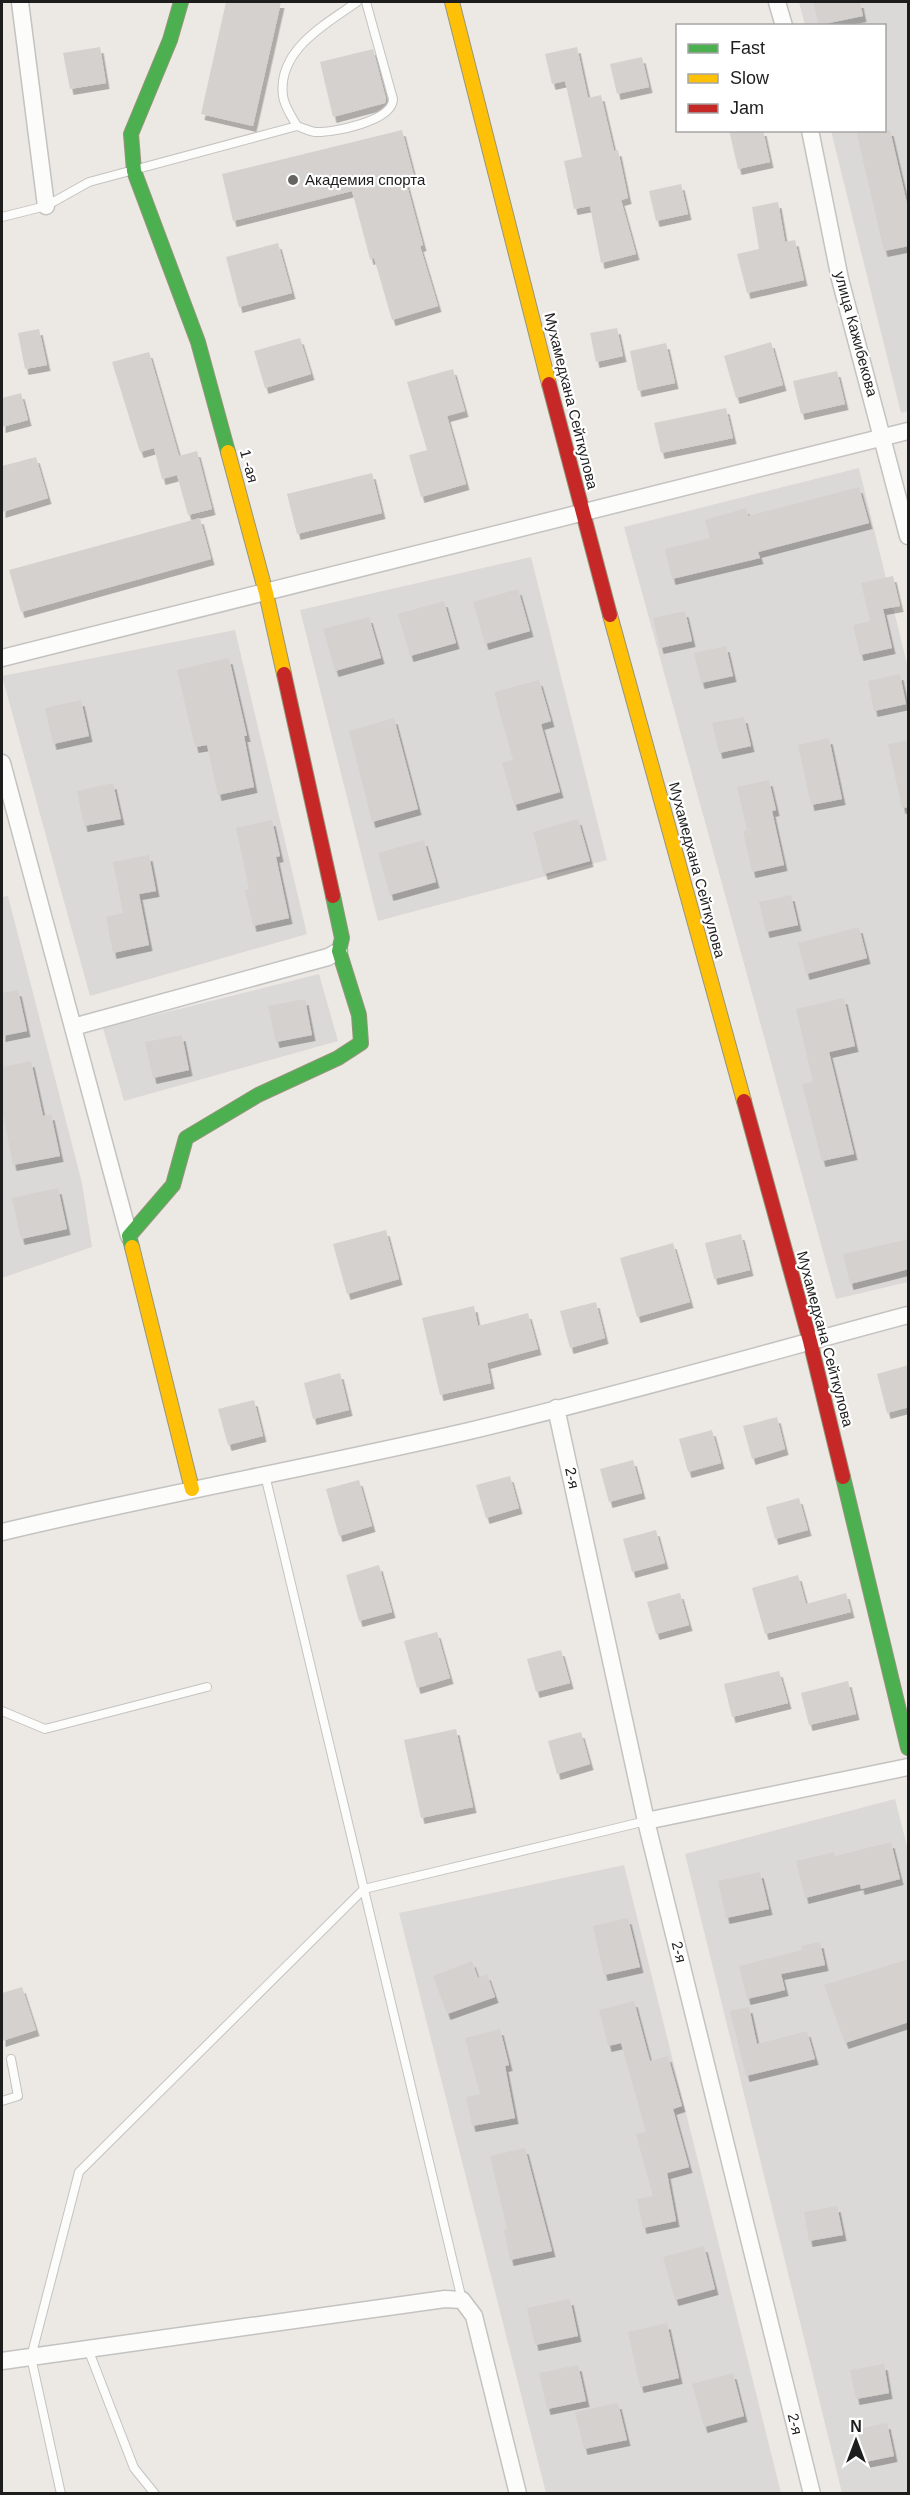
<svg xmlns="http://www.w3.org/2000/svg" width="910" height="2495" font-family="Arial,sans-serif">
	<style>
		.residential { fill: #dbd9d7 }
		.building { fill: #d4d1ce; filter: url(#shadow) }
		.lines { fill: none; stroke-linecap: round; stroke-linejoin: round }
		.lane-casing { stroke: #c4c3c1; stroke-width: 10 }
		.street-casing { stroke: #c4c3c1; stroke-width: 19 }
		.fast-casing { stroke: #97957c; stroke-width: 16 }
		.slow-casing { stroke: #97957c; stroke-width: 16 }
		.jam-casing { stroke: #97957c; stroke-width: 16 }
		.lane { stroke: #fcfcfb; stroke-width: 8 }
		.street { stroke: #fcfcfb; stroke-width: 16 }
		.fast { stroke: #4caf50; stroke-width: 14 }
		.slow { stroke: #ffc107; stroke-width: 14 }
		.jam { stroke: #c62828; stroke-width: 14 }
		.poi-dot { fill: #656463; stroke: #fff; stroke-width: 2 }
		.labels { text-anchor: middle; stroke-width: 4.5; stroke-linejoin: round; paint-order: stroke }
		.poi-label { font-size: 15px; fill: #1d1d1d; stroke: #fff; text-anchor: start }
		.street-label { font-size: 15px; fill: #1d1d1d; stroke: #fff }
	</style>
	<defs>
		<filter id="shadow"><feDropShadow dx="3.5" dy="6" stdDeviation="0" flood-color="#0004"/></filter>
	</defs>
	<rect width="100%" height="100%" fill="#ece9e5"/>
	<path class="residential" d="M799,2H908V411L901,413L831,131L884,130V26L805,25Z
		M859,468L908,668V1282L836,1299L624,527Z
		M531,557L607,860L378,921L300,610Z
		M235,630L307,934L90,996L2,676Z
		M8,896L82,1183L92,1247L2,1278V897Z
		M319,974L338,1041L124,1101L103,1028Z
		M895,1799L908,1850V2493H842L685,1854Z
		M624,1865L781,2493H546L399,1913Z"/>
	<path class="building" d="M226,2H281L253,126L201,114Z
		M813,2H860L863,16L819,25Z
		M100,47L106,83L70,89L63,53Z
		M577,47L588,98L601,95L614,151L618,150L628,198L621,200L636,254L601,263L590,206L574,209L564,161L582,157L565,81L552,84L545,54Z
		M373,49L386,99L385,103L333,117L320,62Z
		M642,57L649,87L617,94L610,64Z
		M402,130L414,176L405,178L423,245L420,246L438,306L392,320L374,258L370,259L352,191L233,221L222,174Z
		M729,130H763L770,162L738,169Z
		M856,130H890L909,212V246L884,251Z
		M681,184L688,214L656,221L649,191Z
		M778,202L785,242L795,240L804,280L747,293L737,254L759,249L752,207Z
		M278,243L292,293L239,307L226,257Z
		M617,328L623,356L596,362L590,333Z
		M39,329L47,365L25,369L18,333Z
		M300,338L311,374L265,388L254,351Z
		M771,342L783,385L736,398L724,356Z
		M666,343L675,383L638,391L630,351Z
		M149,352L179,456L197,451L212,509L188,515L177,475L162,479L154,448L140,452L112,362Z
		M453,369L465,411L447,416L466,484L421,497L409,455L427,450L407,382Z
		M837,371L845,404L801,414L793,381Z
		M21,393L28,420L2,427V398Z
		M726,408L733,438L661,453L654,423Z
		M36,457L48,498L2,512V466Z
		M372,473L382,513L297,534L287,494Z
		M859,487L869,523L758,552L760,558L672,579L665,549L710,538L705,520L746,508L748,516Z
		M200,518L211,559L21,612L9,570Z
		M893,576L900,606L883,609L892,648L860,655L853,625L870,621L861,583Z
		M518,589L530,631L485,644L473,602Z
		M444,601L456,643L410,656L398,614Z
		M685,611L692,641L660,648L653,618Z
		M369,617L381,658L335,671L323,629Z
		M726,646L733,676L701,683L694,653Z
		M229,658L247,736H244L254,787L218,795L207,745L195,747L177,670Z
		M900,674L906,704L874,711L868,681Z
		M539,680L551,721L541,724L560,792L514,805L502,763L513,760L494,692Z
		M81,700L89,736L53,744L45,708Z
		M744,717L751,746L719,753L712,723Z
		M394,718L418,809L372,822L349,731Z
		M829,738L842,799L811,805L798,745Z
		M909,740V807L902,808L888,744Z
		M769,780L776,810L772,811L784,865L752,872L743,831L747,830L737,787Z
		M113,783L121,819L84,826L77,791Z
		M578,819L590,861L544,874L533,832Z
		M272,820L280,856L276,857L289,918L253,926L245,890L249,889L236,828Z
		M424,840L436,882L390,895L378,853Z
		M149,855L156,891L139,894L149,945L113,953L106,917L123,913L113,862Z
		M791,895L798,925L766,932L759,902Z
		M859,927L867,958L806,974L798,943Z
		M18,990L27,1031L2,1036V993Z
		M844,998L855,1046L829,1052L854,1154L822,1161L802,1084L813,1082L796,1009Z
		M305,999L312,1035L276,1042L268,1006Z
		M182,1035L189,1070L153,1078L145,1042Z
		M31,1061L43,1116L51,1114L60,1156L13,1165L2,1109V1067Z
		M58,1188L67,1229L21,1239L12,1198Z
		M386,1230L399,1279L347,1294L333,1244Z
		M741,1234L750,1270L714,1279L705,1243Z
		M909,1239V1269L850,1284L843,1254Z
		M673,1243L690,1302L637,1317L620,1258Z
		M596,1302L605,1338L570,1348L560,1311Z
		M474,1306L478,1326L528,1313L538,1349L487,1363L491,1383L440,1395L422,1318Z
		M909,1365V1407L887,1413L877,1374Z
		M340,1373L349,1410L313,1419L304,1383Z
		M254,1400L263,1436L228,1445L218,1409Z
		M777,1417L785,1449L752,1459L743,1426Z
		M712,1430L721,1463L688,1472L679,1439Z
		M633,1460L642,1493L609,1502L600,1469Z
		M510,1476L519,1508L486,1518L476,1485Z
		M359,1480L372,1526L339,1536L326,1489Z
		M799,1498L808,1530L775,1539L766,1507Z
		M656,1530L665,1563L632,1572L623,1539Z
		M379,1565L392,1612L359,1621L346,1575Z
		M798,1575L806,1604L846,1593L851,1612L765,1634L752,1588Z
		M680,1593L689,1625L656,1634L647,1602Z
		M437,1632L450,1678L417,1688L404,1641Z
		M561,1650L570,1683L536,1692L527,1659Z
		M779,1671L788,1703L732,1717L724,1684Z
		M848,1681L856,1714L809,1725L801,1693Z
		M456,1729L473,1807L421,1818L404,1740Z
		M581,1732L590,1764L557,1774L548,1741Z
		M891,1842L900,1879L861,1889L860,1884L805,1898L796,1861L834,1852L835,1856Z
		M760,1872L769,1909L726,1918L718,1881Z
		M628,1918L640,1967L604,1975L593,1926Z
		M820,1942L825,1965L781,1974L785,1990L747,1999L739,1966L802,1950L801,1946Z
		M909,1959V2022L845,2043L824,1985Z
		M472,1961L478,1978L487,1974L495,1997L447,2014L433,1976Z
		M22,1987L36,2030L2,2041V1993Z
		M634,2001L650,2061L668,2056L682,2106L673,2109L689,2167L667,2173L676,2221L643,2228L637,2199L653,2196L636,2134L646,2132L621,2043L608,2046L599,2010Z
		M749,2007L757,2044L807,2031L815,2059L746,2076L730,2011Z
		M500,2029L509,2065L505,2066L515,2118L472,2126L466,2097L480,2094L465,2038Z
		M525,2148L552,2251L510,2260L504,2230L507,2229L490,2156Z
		M837,2206L843,2235L809,2241L804,2212Z
		M704,2246L715,2289L675,2300L663,2257Z
		M570,2299L578,2336L535,2345L527,2308Z
		M667,2323L679,2378L640,2387L628,2332Z
		M884,2364L889,2393L856,2399L850,2370Z
		M578,2365L586,2401L547,2409L539,2373Z
		M733,2373L744,2416L704,2427L692,2384Z
		M618,2403L627,2440L584,2449L575,2412Z
		M887,2423L894,2456L865,2462L858,2429Z"/>
	<g class="lines">
		<g class="lane-casing">
			<path id="lane" d="M357,2C326,24 277,50 283,96C284,106 292,117 297,126C303,128 309,131 315,132C333,133 393,121 393,99L366,2
				M2,217L46,206L89,182L297,126
				M265,1475L462,2300
				M2,1711L45,1729L207,1687
				M2,2101L18,2096L11,2059
				M88,2349L134,2468L155,2494
				M61,2494L31,2357L79,2172L364,1889L646,1821"/>
		</g>
		<g class="street-casing">
			<path id="street" d="M20,2L46,206
				M777,2L784,26
				M810,130L840,279L908,536
				M2,658L908,431
				M2,763L129,1236
				M73,1027L328,957L339,951
				M556,1408L646,1821L812,2494
				M2,1532C156,1495 314,1467 469,1431C616,1396 762,1354 908,1315
				M646,1821L908,1767
				M2,2361L445,2299L462,2300L474,2316L518,2494"/>
		</g>
		<g class="fast-casing">
			<path id="fast" d="M181,2L170,40L131,134L134,171L198,342L228,452
				M132,1247L129,1236L173,1185L186,1138L258,1095L338,1058L361,1043L359,1015L339,951L342,938L333,896
				M843,1477L908,1748"/>
		</g>
		<g class="slow-casing">
			<path id="slow" d="M452,2L549,384
				M228,452L266,593L284,674
				M610,615L744,1101
				M132,1247L192,1489"/>
		</g>
		<g class="jam-casing">
			<path id="jam" d="M549,384L610,615
				M284,674L333,896
				M744,1101L810,1341L843,1477"/>
		</g>
		<use href="#lane" class="lane"/>
		<use href="#street" class="street"/>
		<use href="#fast" class="fast"/>
		<use href="#slow" class="slow"/>
		<use href="#jam" class="jam"/>
	</g>
	<circle class="poi-dot" cx="293" cy="180" r="6"/>
	<g class="labels">
		<g class="poi-label">
			<text x="305" y="185">Академия спорта</text>
		</g>
		<g class="street-label">
			<text transform="translate(856 334) rotate(75)" y="5">улица Кажибекова</text>
			<text transform="translate(571 401) rotate(76)" y="5">Мухамедхана Сейткулова</text>
			<text transform="translate(249 466) rotate(75)" y="5">1 -ая</text>
			<text transform="translate(697 870) rotate(75)" y="5">Мухамедхана Сейткулова</text>
			<text transform="translate(825 1339) rotate(75)" y="5">Мухамедхана Сейткулова</text>
			<text transform="translate(572 1478) rotate(78)" y="5">2-я</text>
			<text transform="translate(679 1952) rotate(76)" y="5">2-я</text>
			<text transform="translate(795 2424) rotate(76)" y="5">2-я</text>
		</g>
	</g>
	<rect width="910" height="2495" fill="none" stroke="#1d1d1d" stroke-width="6"/>
	<rect x="676" y="24" width="210" height="108" fill="#ffffff" stroke="#a5a5a5" stroke-width="1.5"/>
	<rect x="688" y="44" width="30" height="9" fill="#4caf50" stroke="#a5a5a5" stroke-width="1.5"/>
	<text x="730" y="54" font-size="18" fill="#1d1d1d">Fast</text>
	<rect x="688" y="74" width="30" height="9" fill="#ffc107" stroke="#a5a5a5" stroke-width="1.5"/>
	<text x="730" y="84" font-size="18" fill="#1d1d1d">Slow</text>
	<rect x="688" y="104" width="30" height="9" fill="#c62828" stroke="#a5a5a5" stroke-width="1.5"/>
	<text x="730" y="114" font-size="18" fill="#1d1d1d">Jam</text>
	<g transform="translate(856 2441)" stroke="#ffffff" stroke-width="4.5" paint-order="stroke">
	<path d="M0-4.5L10 22L0 15L-10 22Z" fill="#1d1d1d"/>
	<text y="-9" font-size="16" font-weight="bold" text-anchor="middle" fill="#1d1d1d">N</text>
	</g>
</svg>
